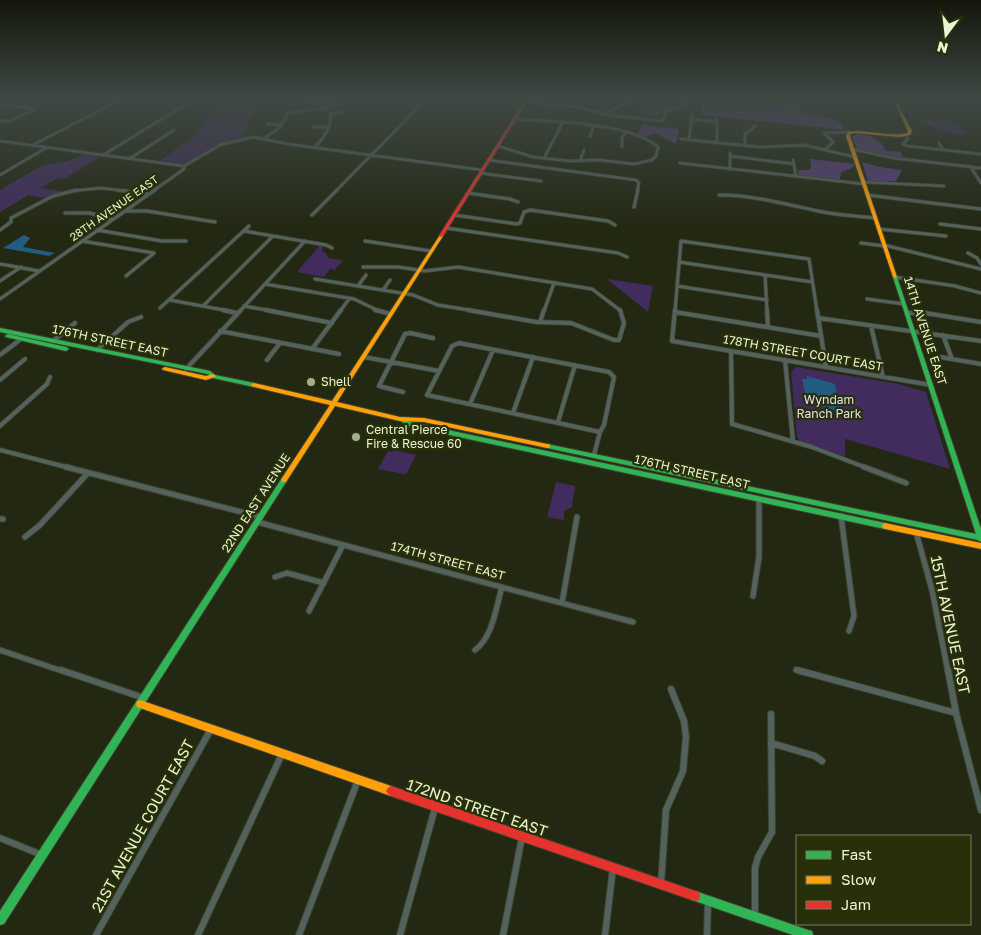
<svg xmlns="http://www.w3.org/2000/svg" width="981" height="935" font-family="'Golos Text',sans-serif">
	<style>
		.green { fill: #422c5d }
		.forest { fill: #583e79 }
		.water { fill: #215d81 }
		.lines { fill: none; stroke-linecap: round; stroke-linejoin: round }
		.street-far4-casing { stroke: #3e432e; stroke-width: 4 }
		.street-far3-casing { stroke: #3e432e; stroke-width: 4.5 }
		.street-far2-casing { stroke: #3e432e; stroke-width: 5.5 }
		.street-far1-casing { stroke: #3e432e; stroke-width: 7 }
		.street-casing { stroke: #3e432e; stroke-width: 8 }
		.fast-casing { stroke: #3e432e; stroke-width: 2 }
		.slow-casing { stroke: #3e432e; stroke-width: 2 }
		.jam-casing { stroke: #3e432e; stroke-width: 2 }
		.street-far4 { stroke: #53625c; stroke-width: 2.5 }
		.street-far3 { stroke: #53625c; stroke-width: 3 }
		.street-far2 { stroke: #53625c; stroke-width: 4 }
		.street-far1 { stroke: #53625c; stroke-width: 5 }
		.street { stroke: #53625c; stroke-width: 6 }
		.fast { fill: #30b455; fill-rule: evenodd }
		.slow { fill: #ff9f0a; fill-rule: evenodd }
		.jam { fill: #e5322d; fill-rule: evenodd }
		.poi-dot { fill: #a4ad8e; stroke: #28300a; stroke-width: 2 }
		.labels { text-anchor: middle; stroke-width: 4.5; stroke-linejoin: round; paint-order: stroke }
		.far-street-label { font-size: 11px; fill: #e9f5d0; stroke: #28300a }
		.street-label { font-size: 12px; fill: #e9f5d0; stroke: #28300a }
		.poi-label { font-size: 12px; fill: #e9f5d0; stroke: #28300a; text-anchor: start }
		.park-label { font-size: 12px; fill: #e3dcf1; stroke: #28300a }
		.near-street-label { font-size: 15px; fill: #e9f5d0; stroke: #28300a }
	</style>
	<rect width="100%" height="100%" fill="#232812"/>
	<path class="green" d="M221,97H260L241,138L214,146L188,164L159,161L194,137Z
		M924,120L955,122L958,124L967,135C953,134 933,132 924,120Z
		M83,154L100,157L64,179L58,178L32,193L42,188L62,191L44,198L28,195L0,212V190L43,165L68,161Z
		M319,246H323L322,251L326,253L328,258L343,260L335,270L330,269L324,277L297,272Z
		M607,279L653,286L648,312Z
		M796,367L899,384L926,392L950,469L845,439V456L800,441L797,437L791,372Z
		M394,450L416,455L407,473L404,474L378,469L388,451L392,452Z
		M556,482L575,486L572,507L564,511V520L547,517Z"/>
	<path class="forest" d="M639,97H655L671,108L659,115L639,113Z
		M703,97H755L756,99L774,104L798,105L803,113L832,119L843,124L844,130L702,115Z
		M643,125L679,129L676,144L655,133L645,137L637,134Z
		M858,134C869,134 881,139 886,151L901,152L903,158L857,149L852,136Z
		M810,159L855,164L852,168L841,172L840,180L799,175L798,170H808L811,168Z
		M862,162L880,167L902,170L896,181H868Z"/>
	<path class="water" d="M24,235L30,238L23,247L55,253L49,256L3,248Z
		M807,376L835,384L838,401L846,414L807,401L802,379H807Z"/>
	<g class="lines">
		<g class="street-far4-casing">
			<path id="street-far4" d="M345,97L359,98
				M278,99L335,104
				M526,102L580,107L606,115L663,121L666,112L684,106L687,97
				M677,102L686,103
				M0,104L35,109
				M331,114L342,112
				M602,114L631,102
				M691,119L717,122
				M717,119V143
				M0,121H10L35,109
				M267,124L281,125
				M313,127H328
				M824,133L851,132
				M824,133L833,142L825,150
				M906,135L908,138L903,144L907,146L981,154
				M590,136L594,125
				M265,138L280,127L288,113L326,108L345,97
				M681,139L760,147L804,145L855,157
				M689,140L692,115
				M0,141L184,166
				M939,143L943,150
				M33,145L125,97
				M498,146L533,157L570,161L599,160L634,164L652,160L656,156L658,147C630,122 553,122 515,119
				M745,146V134L755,126
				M315,147C324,138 331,128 331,115L325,108
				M622,147V138L626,132
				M852,149L893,158L981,168
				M730,153V169
				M103,155L185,105
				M730,156L794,164
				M544,158L563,122
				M129,159L174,130
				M488,160L636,180L639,183L637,191
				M793,160L796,176
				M582,161L581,158L584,150
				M680,163L864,184
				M970,166L981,183
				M480,173L541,181
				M0,175L46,148
				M863,182L944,186
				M71,191L101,188L127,191
				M153,191L184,169V166L220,145L253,137L288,144L482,170
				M336,191C366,159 398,130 427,97"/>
		</g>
		<g class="street-far3-casing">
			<path id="street-far3" d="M117,190L149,194
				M468,193L510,199L518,202
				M719,195C754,195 784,204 818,211C836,215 856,216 875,218
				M867,195L981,209
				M634,207L638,190
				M126,211H147L215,222
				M65,213H90L112,220
				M312,215L337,190
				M454,215L517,224L520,223L524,212L530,210L608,221L615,225
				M940,224L981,229
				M446,228L618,253L627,257
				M879,229L946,236
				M0,230L11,222V218L53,196L77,190
				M97,230L162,241H186
				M244,231L326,245L332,248
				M82,241L154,253
				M365,241L431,251
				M861,243L884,246
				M884,245L981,269
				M968,253L977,258L981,264
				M679,262L812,282
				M0,264L39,271
				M363,267H398L425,271L458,267L592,289L621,311
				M765,275L767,311
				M126,276L154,253
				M895,277L955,286L981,293
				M315,279L413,295L438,305L475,311
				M0,281L21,267
				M265,284L354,299L379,311
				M358,286L366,275
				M677,286L767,300
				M383,290L390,280
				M0,299L155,190
				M867,299L904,304
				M170,300L229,311
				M203,306L273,236
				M244,306L272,311
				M160,308L249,226
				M240,311L305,241
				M340,311L350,298
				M544,311L554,283
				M675,311L681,241L809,259L817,311"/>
		</g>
		<g class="street-far2-casing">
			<path id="street-far2" d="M223,310L237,313
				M266,310L332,323
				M375,310L391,314
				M468,310L536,322L571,323L614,340H619L624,323L620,310
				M675,310L672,341L931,385
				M767,310L768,327
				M817,310L826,367
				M675,312L821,336
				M907,313H925L981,322
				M818,318L981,341
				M540,322L544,310
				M871,326L883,377
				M220,331L339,354
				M943,335L952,359
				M53,341L75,323
				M459,343L609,372L614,377L604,425L600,432L427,395L452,346Z
				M312,349L341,310
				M97,350L128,322L141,317
				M731,351L732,424L812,447L867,468
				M0,355L21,339
				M364,357L439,371
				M940,357L981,364
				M267,360L280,343
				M785,360L793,441
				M186,369L241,310
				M0,380L25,359
				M403,392L379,386L405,334L410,333L433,338
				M470,404L493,350
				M513,413L533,357
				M558,422L575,365
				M0,426L47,384L50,377
				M0,450L70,468
				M594,455L600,432"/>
		</g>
		<g class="street-far1-casing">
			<path id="street-far1" d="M66,467L261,517
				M864,467L906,483
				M841,516L854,616L849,631
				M0,519H3
				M257,522L633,622
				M916,532L932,590L948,672
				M25,537L40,525L88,473
				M275,577L287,573L324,583
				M753,596L759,557V499
				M562,603L577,517
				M309,611L343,545
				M0,650L65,672
				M475,650C493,637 496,607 502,587
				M796,670L802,672"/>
		</g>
		<g class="street-casing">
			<path id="street" d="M61,670L144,698
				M797,670L956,713
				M948,670L956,713L981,810
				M771,743L815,756L822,761
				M0,838L42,855
				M661,884L666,810L683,771L686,737L684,721L671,689
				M755,916V868L758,857L772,832L771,714
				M96,935L211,729
				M198,935L282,754
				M299,935L358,780
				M400,935L435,808
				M503,935L522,837
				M605,935L613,868
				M707,935L708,901"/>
		</g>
		<g class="fast-casing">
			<path id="fast" d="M893,276L897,277L981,529V542L978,540L547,448L544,446L547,444L976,534L893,277Z
				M0,328L210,371L215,375L254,383L257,385L254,387L213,378L208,374L0,332Z
				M8,334L66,347L69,349L66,351L6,337L5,336Z
				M400,418H404L410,422L885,523L887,524L888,526L887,528L885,529L408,426L399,420Z
				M284,477L286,478L287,480L286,482L4,924L0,925V911L282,478Z
				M695,891L808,930L812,931L813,935H793L695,901L691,900L690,896L691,892Z"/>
		</g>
		<g class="slow-casing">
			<path id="slow" d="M896,97H899L896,101L912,131L910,135L900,137L856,133L850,134V136L897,277L895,278L893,277L846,136L848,132C868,129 888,138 908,133V131L894,101Z
				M440,235L443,236L337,402L400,417L424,418L547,444H549L550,446L549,448H547L424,422L400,421L335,406L286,482H282L281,480L282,478L330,405L254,387L252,386L251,385L252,384L254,383L332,401Z
				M165,367L206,376L213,374L216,376L215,377L206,380L163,370L162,369L163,368Z
				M885,523L981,543V549L885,529L883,528L882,526L883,524Z
				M140,700L391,786L394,788L396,791L394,794L391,796L140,708L137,707L136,704L137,701Z"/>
		</g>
		<g class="jam-casing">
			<path id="jam" d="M527,97H530L443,236L440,237L439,236Z
				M391,786L695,891L699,892L700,896L699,900L695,901L391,796L388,794L386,791L388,788Z"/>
		</g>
		<use href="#street-far4" class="street-far4"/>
		<use href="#street-far3" class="street-far3"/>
		<use href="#street-far2" class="street-far2"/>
		<use href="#street-far1" class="street-far1"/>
		<use href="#street" class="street"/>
		<use href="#fast" class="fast"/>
		<use href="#slow" class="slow"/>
		<use href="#jam" class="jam"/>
	</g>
	<linearGradient id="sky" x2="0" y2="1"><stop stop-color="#13160a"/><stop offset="0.43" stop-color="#3f4844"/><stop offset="1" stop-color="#3f4844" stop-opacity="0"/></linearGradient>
	<rect width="981" height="228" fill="url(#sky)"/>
	<g class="poi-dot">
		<circle cx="311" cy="382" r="5"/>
		<circle cx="356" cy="437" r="5"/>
	</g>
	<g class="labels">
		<g class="far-street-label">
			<text transform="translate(114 208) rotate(-35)" y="4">28TH AVENUE EAST</text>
		</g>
		<g class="street-label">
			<text transform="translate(925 331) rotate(72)" y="4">14TH AVENUE EAST</text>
			<text transform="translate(110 341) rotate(12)" y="4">176TH STREET EAST</text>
			<text transform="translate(803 353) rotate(10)" y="4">178TH STREET COURT EAST</text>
			<text transform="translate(692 472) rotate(13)" y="4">176TH STREET EAST</text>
			<text transform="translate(256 503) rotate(-57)" y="4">22ND EAST AVENUE</text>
			<text transform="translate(448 561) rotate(15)" y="4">174TH STREET EAST</text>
		</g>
		<g class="poi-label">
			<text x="321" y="386">Shell</text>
			<text x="366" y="434">Central Pierce<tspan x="366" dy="14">Fire &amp; Rescue 60</tspan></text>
		</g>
		<g class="park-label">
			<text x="829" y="404">Wyndam<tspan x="829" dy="14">Ranch Park</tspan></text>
		</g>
		<g class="near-street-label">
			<text transform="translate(950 625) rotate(78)" y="5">15TH AVENUE EAST</text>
			<text transform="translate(477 808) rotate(19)" y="5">172ND STREET EAST</text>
			<text transform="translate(143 826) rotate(-61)" y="5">21ST AVENUE COURT EAST</text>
		</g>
	</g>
	<rect x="796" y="835" width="175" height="90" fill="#28300a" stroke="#757f59"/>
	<rect x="806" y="851" width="25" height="8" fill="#30b455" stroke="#757f59"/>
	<text x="841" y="860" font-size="15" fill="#e9f5d0">Fast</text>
	<rect x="806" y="876" width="25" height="8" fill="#ff9f0a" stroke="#757f59"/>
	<text x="841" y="885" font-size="15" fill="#e9f5d0">Slow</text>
	<rect x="806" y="901" width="25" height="8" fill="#e5322d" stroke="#757f59"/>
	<text x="841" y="910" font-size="15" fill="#e9f5d0">Jam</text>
	<g transform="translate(946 35) rotate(195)" stroke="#28300a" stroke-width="4" paint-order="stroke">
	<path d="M0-4L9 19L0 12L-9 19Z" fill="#e9f5d0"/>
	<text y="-8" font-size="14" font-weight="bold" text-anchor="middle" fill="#e9f5d0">N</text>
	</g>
</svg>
